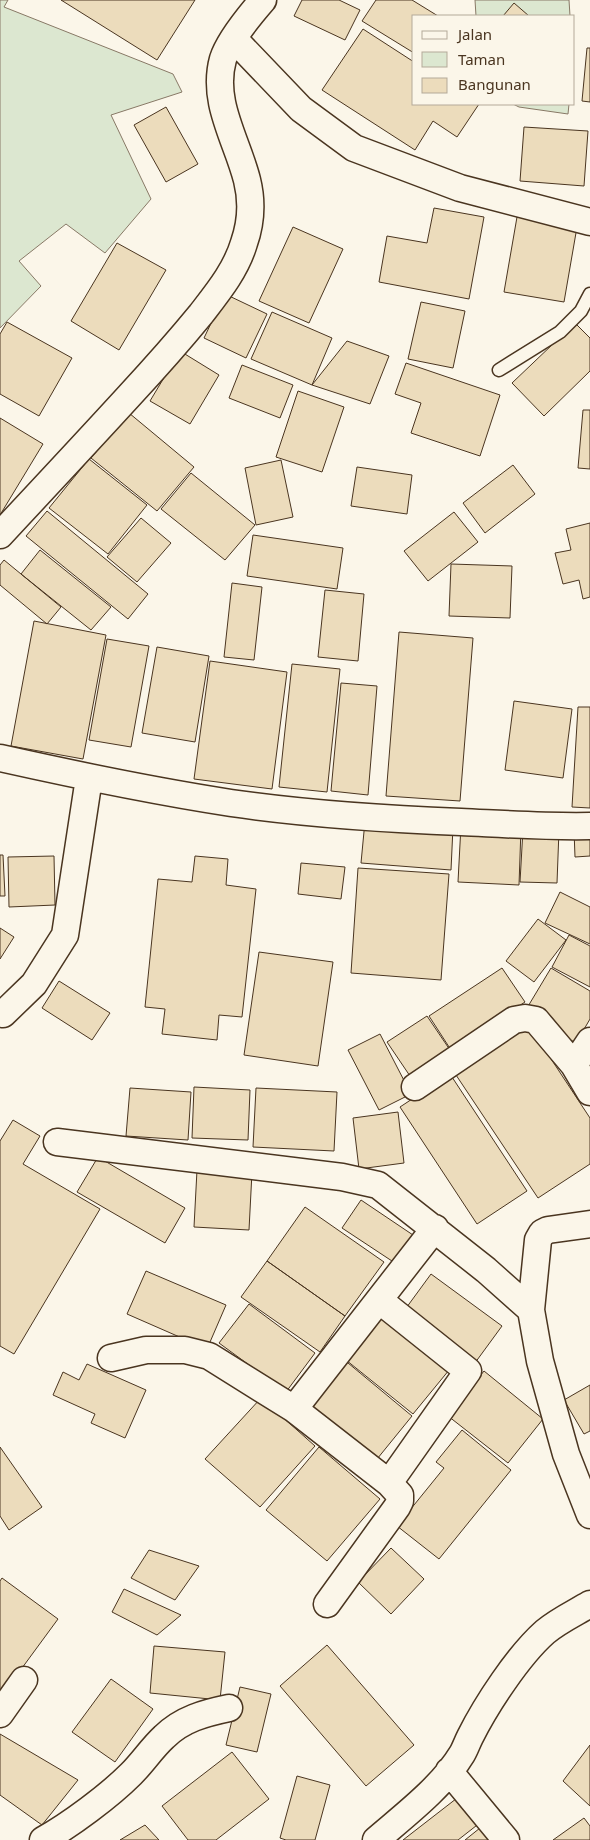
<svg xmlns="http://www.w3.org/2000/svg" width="590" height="1840" font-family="'Noto Sans',sans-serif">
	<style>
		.green { fill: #dce7d0; stroke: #887966 }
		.building { fill: #ecdcbc; stroke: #4a3520 }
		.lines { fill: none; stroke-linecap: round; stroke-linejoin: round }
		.service-casing { stroke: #4a3520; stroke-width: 15 }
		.minor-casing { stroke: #4a3520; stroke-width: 29 }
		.service { stroke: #fbf6e9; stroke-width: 12 }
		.minor { stroke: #fbf6e9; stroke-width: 26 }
	</style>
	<rect width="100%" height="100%" fill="#fbf6e9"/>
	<path class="green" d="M0,0H8L4,7L173,74L182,92L111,115L151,199L105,253L66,224L19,261L41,286L0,328Z
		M475,0H569L570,16H476Z
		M513,104H569L568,114L519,107Z"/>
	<path class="building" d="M61,0H195L157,60Z
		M302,0H339L360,10L345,40L294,16Z
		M376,0H412L438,16H414V53L362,21Z
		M514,3L529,16H503Z
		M363,29L414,62V104H479L457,137L433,121L415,150L322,90Z
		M587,48H590V102L582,101Z
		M166,107L198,164L166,182L134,125Z
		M524,127L588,131L584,186L520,181Z
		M434,208L484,217L469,299L379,282L387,236L427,243Z
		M517,217L577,227L564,302L504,292Z
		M293,227L343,249L309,323L259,301Z
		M117,243L166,270L119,350L71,321Z
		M225,294L267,314L246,358L204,338Z
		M421,302L465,311L453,368L408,359Z
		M272,312L332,338L312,385L251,359Z
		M7,322L72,358L39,416L0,394V334Z
		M575,323L590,338V371L544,416L512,383Z
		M347,341L389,356L370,404L312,385Z
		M180,351L219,375L190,424L150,401Z
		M406,363L500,395L480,456L411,433L421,403L395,394Z
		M242,365L293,385L280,418L229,398Z
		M298,391L344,407L322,472L276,457Z
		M583,410H590V469L578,468Z
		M129,413L194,467L157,511L91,458Z
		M0,418L43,444L0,515Z
		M89,459L147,505L108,554L49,508Z
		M281,460L293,517L256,525L245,468Z
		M513,465L535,494L485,533L463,503Z
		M357,467L412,475L407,514L351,506Z
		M191,473L255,525L225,560L161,509Z
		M47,511L148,594L128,619L26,536Z
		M454,512L478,542L428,581L404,551Z
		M141,518L171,543L137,582L107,557Z
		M590,523V597L583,599L579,580L563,584L555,553L571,550L566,529Z
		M253,535L343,548L337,589L247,576Z
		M40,550L111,607L91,630L21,574Z
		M4,560L61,607L47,624L0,585V565Z
		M451,564L512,566L510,618L449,616Z
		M232,583L262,587L254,660L224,657Z
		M325,590L364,594L358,661L318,657Z
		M34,621L106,635L83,759L11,746Z
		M399,632L473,638L460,801L386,796Z
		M107,639L149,646L131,747L89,740Z
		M157,647L209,656L195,742L142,733Z
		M210,661L287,672L272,789L194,779Z
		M292,664L340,669L327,792L279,787Z
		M341,683L377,686L368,795L331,791Z
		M514,701L572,709L563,778L505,770Z
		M578,707H590V808L572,807Z
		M365,821L453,827L451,870L361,863Z
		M461,825L521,828L519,885L458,882Z
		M523,829L559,830L557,883L520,882Z
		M574,830H590V856L575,857Z
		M0,855H3L5,896H0Z
		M54,856L55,905L9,907L8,857Z
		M195,856L228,859L226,885L256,889L242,1017L219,1015L217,1040L162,1034L165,1009L145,1007L158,879L192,882Z
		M301,863L345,867L341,899L298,894Z
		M358,868L449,874L441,980L351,973Z
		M560,892L590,907V944L545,923Z
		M538,919L566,940L534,982L506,961Z
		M0,928L14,937L0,959Z
		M569,935L590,946V987L552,967Z
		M259,952L333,962L318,1066L244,1055Z
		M502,968L525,1002L451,1050L429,1016Z
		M551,968L590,991V1019L576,1043L524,1013Z
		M59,981L110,1013L92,1040L42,1008Z
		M427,1016L450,1050L410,1076L387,1042Z
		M526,1021L590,1118V1164L538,1198L452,1069Z
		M380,1034L411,1094L379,1110L348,1050Z
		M450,1074L527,1191L477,1224L400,1107Z
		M194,1087L250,1090L248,1140L192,1138Z
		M130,1088L191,1092L188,1140L126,1136Z
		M256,1088L337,1092L334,1151L253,1147Z
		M398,1112L404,1163L359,1169L353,1118Z
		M13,1120L40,1136L23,1164L100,1209L14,1354L0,1346V1141Z
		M98,1157L185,1208L165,1243L77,1192Z
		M197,1170L252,1172L249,1230L194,1227Z
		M361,1200L413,1235L395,1263L342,1228Z
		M305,1207L384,1262L345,1316L267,1261Z
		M267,1261L345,1316L320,1352L241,1297Z
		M146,1271L226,1305L207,1349L127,1314Z
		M431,1274L502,1326L472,1367L401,1315Z
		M249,1304L315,1353L286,1392L219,1343Z
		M387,1310L454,1364L413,1414L346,1360Z
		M342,1358L412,1416L373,1464L302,1406Z
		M87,1364L146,1390L125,1438L91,1423L95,1414L53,1395L63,1372L79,1380Z
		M484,1371L543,1419L508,1463L448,1416Z
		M590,1385V1431L584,1434L564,1400Z
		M261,1398L315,1446L260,1507L205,1459Z
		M462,1430L511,1470L439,1559L397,1526L444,1468L436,1462Z
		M0,1447L42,1507L9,1530L0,1516Z
		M319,1447L380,1499L327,1561L266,1510Z
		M391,1548L424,1579L391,1614L358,1582Z
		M149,1550L199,1566L175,1600L131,1578Z
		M2,1578L58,1619L0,1698V1581Z
		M124,1589L181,1615L157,1635L112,1612Z
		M327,1645L414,1745L366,1786L280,1686Z
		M154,1646L225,1652L220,1700L150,1693Z
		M111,1679L153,1709L115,1762L72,1732Z
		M240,1687L271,1694L257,1752L226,1745Z
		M0,1734L78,1780L42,1825L0,1795Z
		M590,1745V1806L563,1781Z
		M232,1752L269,1799L216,1840H188L162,1806Z
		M297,1776L330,1785L315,1840H286L280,1838Z
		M461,1795L481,1822L458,1840H403Z
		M584,1818L590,1826V1840H553Z
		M145,1825L159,1840H120Z
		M480,1828L490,1840H465Z"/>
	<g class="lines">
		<g class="service-casing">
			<path id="service" d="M499,370L560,332L581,311L590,294"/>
		</g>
		<g class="minor-casing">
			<path id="minor" d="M234,39L301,109L354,148L460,188L590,222
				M0,535C43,489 86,443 129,396C154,369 178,342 201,314C218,292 236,270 244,243C251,223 252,200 247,180C237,140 211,102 223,59C229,40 250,15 263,0
				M0,758C76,775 153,791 231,803C307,814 384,819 461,822C504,824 547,827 590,826
				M3,1014L34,984L65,935L89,778
				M574,1065L590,1041
				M415,1087L514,1020L525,1018L536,1020L574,1065L590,1092
				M57,1142L342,1177L378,1185L486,1270L531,1310L540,1361L566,1454L590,1515
				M379,1300L468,1371L389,1483
				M531,1310L538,1240L542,1233L548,1230L590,1224
				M111,1358L146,1350H185L209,1356L294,1409L435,1228
				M294,1409L389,1483L400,1495V1501L397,1507L327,1604
				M0,1714L24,1680
				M449,1771L506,1840
				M43,1840C70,1825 109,1796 131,1774C143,1762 152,1748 164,1737C182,1719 205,1713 229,1708
				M376,1840C405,1815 442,1787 462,1754C465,1749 467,1743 470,1737C486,1705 518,1656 545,1632C558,1621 575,1613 590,1604"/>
		</g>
		<use href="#service" class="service"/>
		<use href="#minor" class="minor"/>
	</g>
	<rect x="412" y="15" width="162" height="90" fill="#fbf6e9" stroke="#b4a999"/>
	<rect x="422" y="31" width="25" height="8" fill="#fbf6e9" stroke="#b4a999"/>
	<text x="458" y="40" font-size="15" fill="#4a3520">Jalan</text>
	<rect x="422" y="52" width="25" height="15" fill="#dce7d0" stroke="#b4a999"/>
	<text x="458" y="65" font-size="15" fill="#4a3520">Taman</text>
	<rect x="422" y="78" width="25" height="15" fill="#ecdcbc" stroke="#b4a999"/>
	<text x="458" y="90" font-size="15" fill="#4a3520">Bangunan</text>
</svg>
